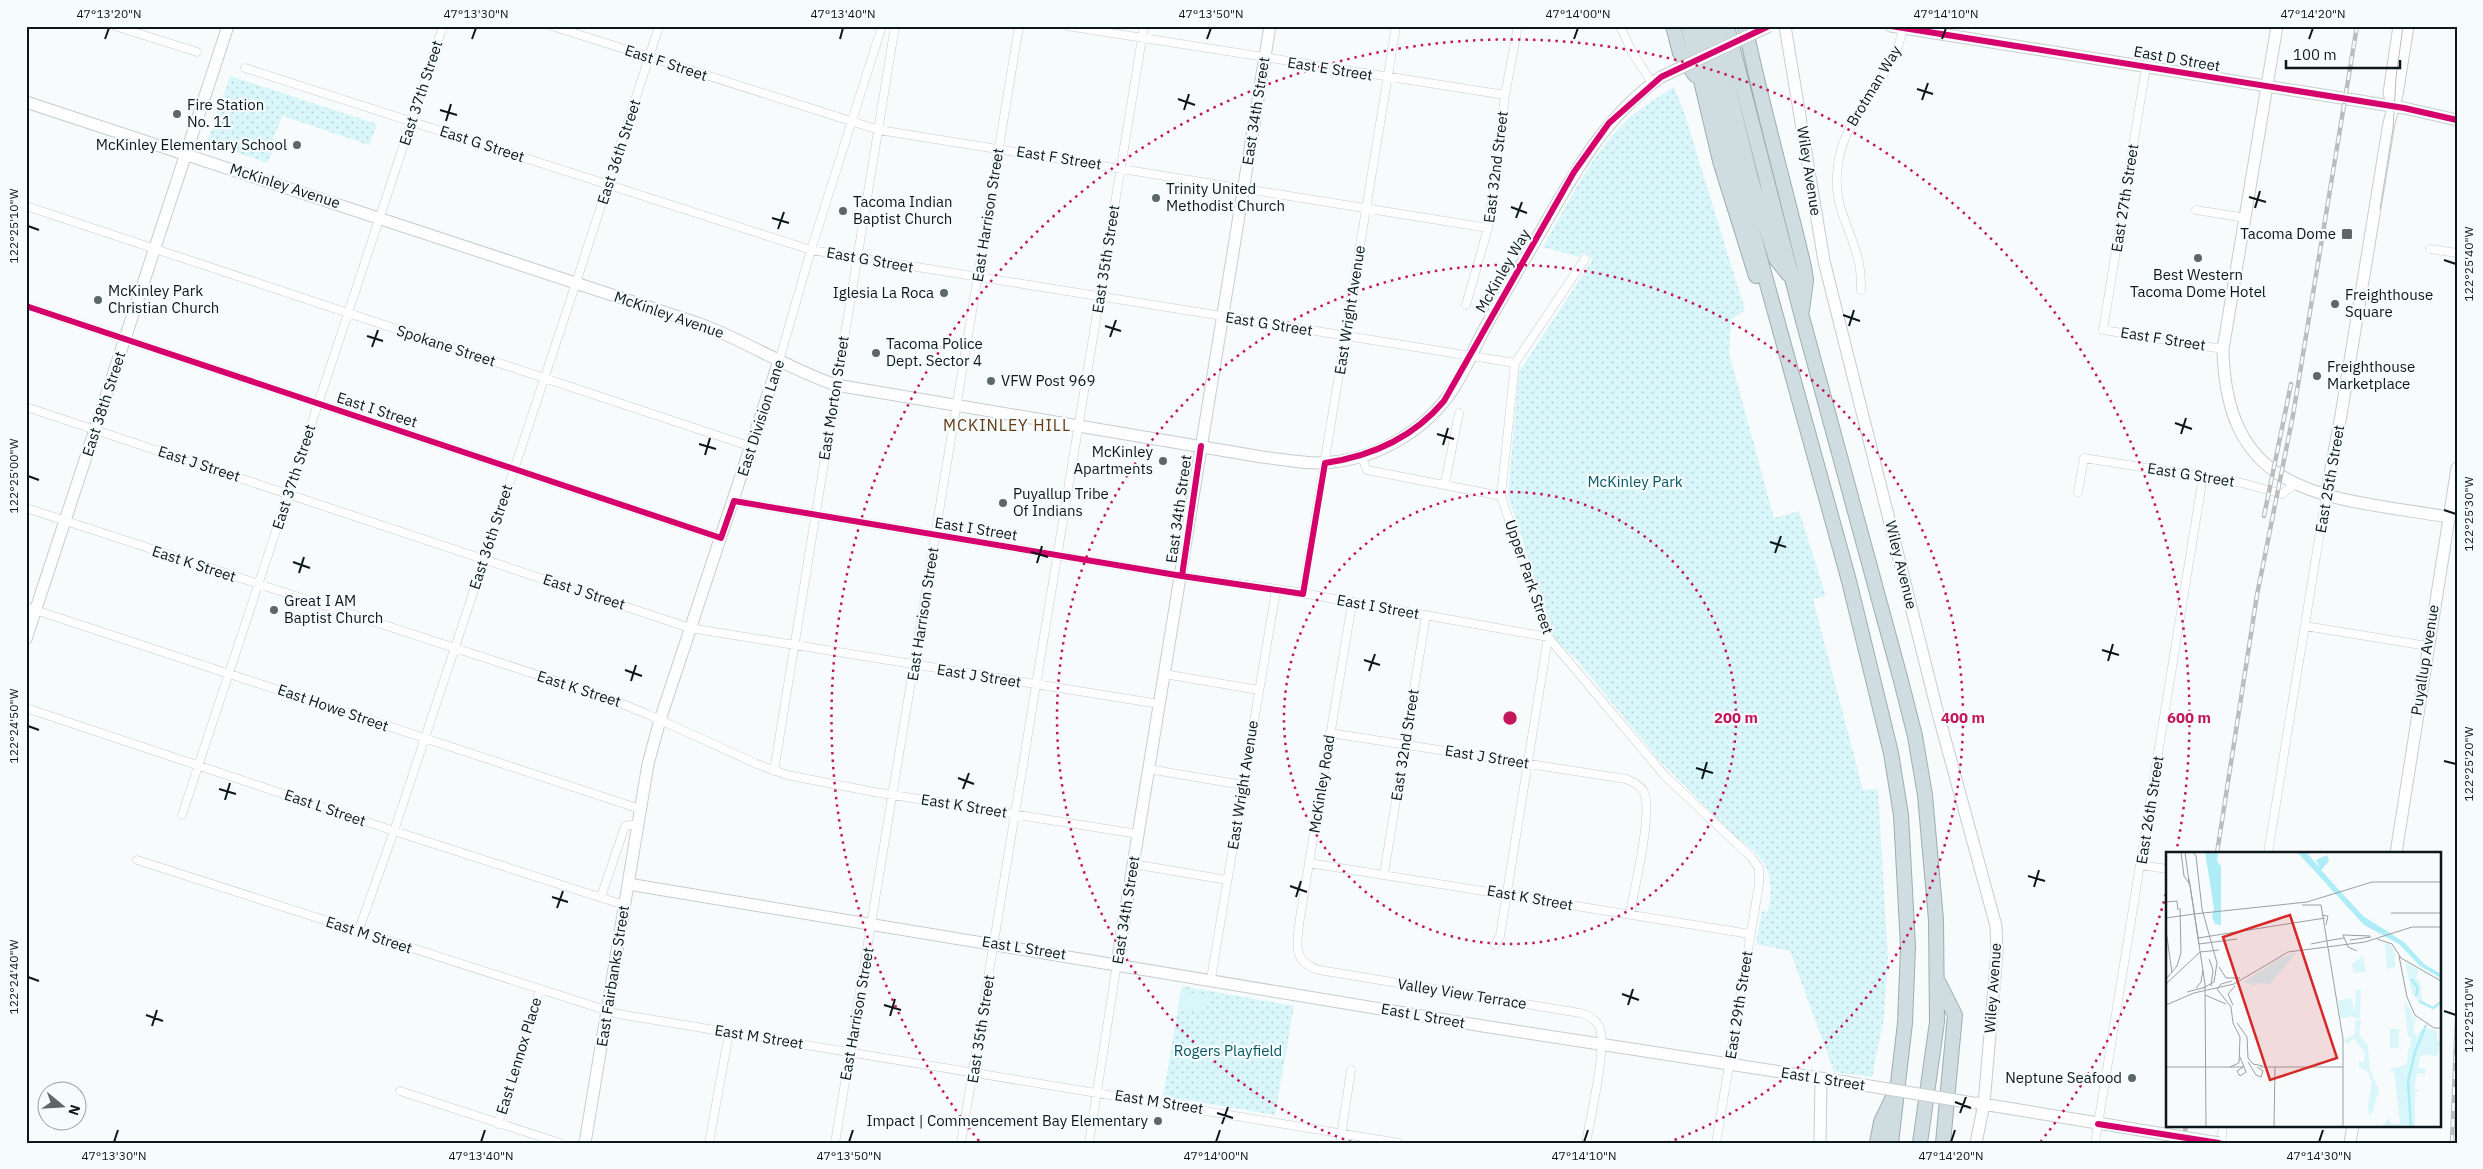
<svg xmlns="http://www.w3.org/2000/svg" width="2483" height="1169" font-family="'IBM Plex Sans',sans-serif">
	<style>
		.green { fill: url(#green-dots) }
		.pitch { fill: #d9f6fa }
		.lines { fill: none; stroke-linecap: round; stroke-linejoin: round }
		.street-casing { stroke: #c6cdce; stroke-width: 9 }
		.secondary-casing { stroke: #c6cdce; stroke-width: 13 }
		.highway-casing { stroke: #9eadb0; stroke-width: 16 }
		.street { stroke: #fefeff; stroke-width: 8 }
		.secondary { stroke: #fefeff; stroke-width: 11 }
		.highway { stroke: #d0dde0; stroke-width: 14 }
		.tram { stroke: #bbbdbd; stroke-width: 1 }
		.rail-casing { stroke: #bbbdbd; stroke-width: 4.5 }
		.rail { stroke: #f6fcfd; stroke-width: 2.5; stroke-dasharray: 8; stroke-linecap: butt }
		.secondary-bridge-casing { stroke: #c6cdce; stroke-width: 13; stroke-linecap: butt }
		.secondary-bridge { stroke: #fefeff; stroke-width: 11 }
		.cycleway-casing { stroke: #f6fcfd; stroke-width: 9 }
		.cycleway { stroke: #d6006c; stroke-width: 6 }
		.ticks { fill: none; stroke: #0c1719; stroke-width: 2 }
		.ring { fill: none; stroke: #c2185b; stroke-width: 2.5; stroke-dasharray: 2.5 5 }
		.poi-dot { fill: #5e6768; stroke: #f6fcfd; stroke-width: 2 }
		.labels { text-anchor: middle; stroke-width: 4.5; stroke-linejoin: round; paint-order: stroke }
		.street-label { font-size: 15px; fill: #0c1719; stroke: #f6fcfd }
		.poi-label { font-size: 15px; fill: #0c1719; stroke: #f6fcfd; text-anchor: start }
		.park-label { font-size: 15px; fill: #055762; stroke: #f6fcfd }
		.neighbourhood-label { font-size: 16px; letter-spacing: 1px; fill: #663b14; stroke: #f6fcfd }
		.inset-river { fill: none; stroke: #aeecf7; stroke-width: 2.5 }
		.inset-road { fill: none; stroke: #99a0a1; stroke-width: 1 }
		.view { fill: #d62828; fill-opacity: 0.15; stroke: #d62828; stroke-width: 2.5 }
		.inset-edge { fill: none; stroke: #0c1719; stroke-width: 2.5 }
		.centre { fill: #c2185b; stroke: #f6fcfd; stroke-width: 2.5 }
		.ring-label { font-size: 15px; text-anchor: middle; font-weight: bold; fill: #c2185b; stroke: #f6fcfd; stroke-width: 4.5; stroke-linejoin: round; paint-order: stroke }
		.neatline { fill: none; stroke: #0c1719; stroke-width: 2 }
		.ticks-label { font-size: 12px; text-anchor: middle; fill: #0c1719 }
	</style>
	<defs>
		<pattern id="green-dots" width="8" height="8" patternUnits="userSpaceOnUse" patternTransform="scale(1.25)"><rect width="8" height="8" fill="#d9f6fa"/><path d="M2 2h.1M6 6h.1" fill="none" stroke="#b9d2d6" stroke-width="1.8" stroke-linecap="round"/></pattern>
	</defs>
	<rect width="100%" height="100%" fill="#f7fbfc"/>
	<path class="green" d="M230,76L377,124L369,145L283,116V114L273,140L276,142L268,163L207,143Z
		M1674,87L1684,112L1745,310L1731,320L1729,353L1774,518L1799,511L1826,596L1813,599L1863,790L1878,789L1888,959L1884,1018L1872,1077L1834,1072L1790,951L1756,944L1762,911L1768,912C1775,874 1769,861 1737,838L1658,759L1576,659L1554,639L1508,495L1519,372L1593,259L1583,252L1579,257L1543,247C1567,206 1592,152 1627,120C1642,107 1658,97 1674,87Z
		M1182,986L1294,1006L1275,1115L1163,1096Z"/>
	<path class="pitch" d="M1180,991L1209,996L1206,1012L1178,1008Z"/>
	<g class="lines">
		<g class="street-casing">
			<path id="street" d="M115,26L197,52
				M552,26L879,130L1488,228
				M1067,26L1505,95
				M1620,26L1632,52L1652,83
				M2146,66L2103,330L2223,349
				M245,68L811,250L1515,363
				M26,206L752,447
				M2196,210L2246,218
				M2430,249L2457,253
				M1585,259L1515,363L1501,496L1548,637L1665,776L1751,857L1759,868V884L1716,1143
				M1861,290C1861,280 1861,269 1858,259C1849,222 1832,207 1838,164C1845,111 1894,79 1903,28
				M1466,305L1488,228L1505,95L1518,26
				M26,306L721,538
				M779,361L811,250L882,26
				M26,407L690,628L1159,704
				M1361,455L1367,470L1501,496
				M1445,483L1459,413
				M2078,492L2084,458L2242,483L2282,494L2295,484
				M734,501L1182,576L1291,591L1548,637L1500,936L1495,945
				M26,508L605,697L647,714L757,764L787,775L874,792L1138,834
				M1303,594L1396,26
				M1352,603L1300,918C1297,941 1291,962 1319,970L1580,1013C1588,1015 1595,1019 1599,1026C1608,1045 1590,1119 1586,1143
				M26,607L640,809
				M2305,626L2427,646
				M1164,674L1259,690
				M26,708L394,831L624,905
				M1330,733L1626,779C1633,782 1640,785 1644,792C1653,812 1634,890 1630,914
				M1148,769L1243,785
				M774,771L895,26
				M182,815L443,26
				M2268,853L2326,495
				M137,860L618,1014L1399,1143
				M1309,863L1750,934
				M1133,864L1227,880
				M2141,865L2167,869
				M1384,874L1426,615
				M601,897L625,826L637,824
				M358,932L394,831L576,283L659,26
				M1211,979L1276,590
				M400,1091L560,1143
				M498,1124L540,989
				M709,1143L729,1033
				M835,1143L1019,26
				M961,1143L1144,26
				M1089,1143L1117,963
				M1340,1143L1351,1070
				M2095,1143L2203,476
				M2221,1143L2223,1125"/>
		</g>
		<g class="secondary-casing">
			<path id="secondary" d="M1785,26L1824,261L1936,706L1996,926L1997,952L1984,1104L1976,1143
				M1891,26L2404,108L2457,120
				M2277,26L2223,349C2226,500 2331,497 2448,517
				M26,102L700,324C747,341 788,369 836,385L1262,457C1281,459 1300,463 1318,463C1373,462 1426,432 1455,386C1467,367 1475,346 1486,326C1504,294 1523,262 1541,231C1574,173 1605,116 1661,77
				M2393,107L2389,93L2399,26
				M2326,495L2341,415L2389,123L2397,95L2408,26
				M26,639L228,26
				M2396,853L2457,468
				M628,884L1483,1026L1833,1080
				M1117,963L1270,26
				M1977,1103L2164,1134
				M585,1143L648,764L660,720L779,361
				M1820,1143L1821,1079
				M2350,1143L2353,1125"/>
		</g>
		<g class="highway-casing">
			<path id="highway" d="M1673,26L1680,53L1695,75
				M1688,26L1720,161L1756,276
				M1702,26L1731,153L1849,581L1891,753L1901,815L1908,947L1905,1023L1891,1143
				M1713,26L1751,179L1776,259L1788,274
				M1727,26L1802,317L1900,677L1915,736L1925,795L1936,920L1937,1022L1920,1143
				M1745,26C1762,107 1785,186 1804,267L1806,280L1802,310
				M1939,983L1955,1015L1943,1143
				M1877,1143L1881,1122L1893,1097"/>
		</g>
		<use href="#street" class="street"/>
		<use href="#secondary" class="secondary"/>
		<use href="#highway" class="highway"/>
		<path class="tram" d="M2380,209L2393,129L2396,78L2403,26"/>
		<g class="rail-casing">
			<path id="rail" d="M2264,516L2291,384
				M2217,853L2257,595L2293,415L2357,26
				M2183,1143L2186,1125
				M2452,1143L2457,1018"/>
		</g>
		<use href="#rail" class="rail"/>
		<g class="secondary-bridge-casing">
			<path id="secondary-bridge" d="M1661,77L1769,26
				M1833,1080L1973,1103
				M2164,1134L2219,1143"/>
		</g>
		<use href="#secondary-bridge" class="secondary-bridge"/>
		<g class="cycleway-casing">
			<path id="cycleway" d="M1891,26L2404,108L2457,120
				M26,306L721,538L734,501L1182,576L1303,594L1325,463C1373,456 1413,438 1444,401L1574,172L1609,123L1661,77L1769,26
				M1182,576L1201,446
				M2098,1124L2219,1143"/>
		</g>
		<use href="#cycleway" class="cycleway"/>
	</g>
	<path class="ticks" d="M105,39L109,28M472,39L476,28M840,39L843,28M1207,39L1211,28M1574,39L1578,28M1942,39L1946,28M2309,39L2313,28M1917,89L1933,94M1178,99L1195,105M1922,100L1928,83M440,110L457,115M1184,110L1189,94M446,121L451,104M2249,197L2266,202M1511,207L1527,213M2255,208L2260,191M772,218L789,223M1516,218L1522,202M28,226L39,230M778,229L784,212M2444,260L2456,264M1843,315L1860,321M1105,326L1121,331M1849,326L1854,310M367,336L383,341M1110,337L1116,320M372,347L378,330M2175,423L2192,429M1437,434L1454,439M2181,434L2186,418M699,444L716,449M1443,445L1448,428M705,455L710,438M28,476L39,480M2444,510L2456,514M1770,542L1786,547M1031,552L1048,557M1775,553L1781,536M293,562L310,568M1037,563L1042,546M299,573L304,557M2102,650L2119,655M1364,660L1380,665M2108,661L2113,644M625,670L642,676M1369,671L1375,654M631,681L636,665M28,726L39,730M2444,761L2456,764M1696,768L1713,773M958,778L974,784M1702,779L1707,762M219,789L236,794M963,789L969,773M225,800L230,783M2028,876L2045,881M1290,886L1307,892M2034,887L2039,870M552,897L568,902M1296,897L1301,881M557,908L563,891M28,977L39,981M1622,994L1639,1000M884,1005L901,1010M1628,1005L1633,989M2444,1011L2456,1015M146,1015L163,1021M890,1016L895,999M152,1026L157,1010M1955,1102L1971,1108M1217,1113L1233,1118M1960,1113L1966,1097M1222,1124L1228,1107M114,1142L118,1130M481,1142L485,1130M849,1142L853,1130M1216,1142L1220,1130M1584,1142L1588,1130M1951,1142L1955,1130M2319,1142L2323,1130"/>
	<g class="ring">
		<circle cx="1510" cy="718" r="226"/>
		<path d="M1351 1142A453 453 0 1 1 1669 1142"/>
		<path d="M2166 894A679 679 0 0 1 2041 1141M979 1141A679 679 0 1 1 2177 848"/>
	</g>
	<g class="poi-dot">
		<circle cx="177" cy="114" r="5"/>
		<circle cx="297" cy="145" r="5"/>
		<circle cx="1156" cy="198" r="5"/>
		<circle cx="843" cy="211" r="5"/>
		<rect x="2341" y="228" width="12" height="12" rx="2.5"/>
		<circle cx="2198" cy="258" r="5"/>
		<circle cx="944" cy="293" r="5"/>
		<circle cx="98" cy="300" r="5"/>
		<circle cx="2335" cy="304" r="5"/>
		<circle cx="876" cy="353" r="5"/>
		<circle cx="2317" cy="376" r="5"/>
		<circle cx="991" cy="381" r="5"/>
		<circle cx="1163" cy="461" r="5"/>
		<circle cx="1003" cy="503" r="5"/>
		<circle cx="274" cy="610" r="5"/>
		<circle cx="2132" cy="1078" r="5"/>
		<circle cx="1158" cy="1121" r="5"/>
	</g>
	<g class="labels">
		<g class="street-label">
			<text transform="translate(2177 59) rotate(10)" y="5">East D Street</text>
			<text transform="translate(666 63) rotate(18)" y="5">East F Street</text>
			<text transform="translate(1330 69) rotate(9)" y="5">East E Street</text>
			<text transform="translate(1874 86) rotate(-59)" y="5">Brotman Way</text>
			<text transform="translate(421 93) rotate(-72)" y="5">East 37th Street</text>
			<text transform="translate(1256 111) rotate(-81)" y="5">East 34th Street</text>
			<text transform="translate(482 144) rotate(18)" y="5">East G Street</text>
			<text transform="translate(619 152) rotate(-72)" y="5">East 36th Street</text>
			<text transform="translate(1059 158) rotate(9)" y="5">East F Street</text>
			<text transform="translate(1496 167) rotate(-83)" y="5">East 32nd Street</text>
			<text transform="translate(1809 171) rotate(81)" y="5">Wiley Avenue</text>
			<text transform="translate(285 186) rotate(18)" y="5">McKinley Avenue</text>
			<text transform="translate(2125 198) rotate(-81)" y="5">East 27th Street</text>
			<text transform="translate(988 215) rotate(-81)" y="5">East Harrison Street</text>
			<text transform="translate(1106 259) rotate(-81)" y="5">East 35th Street</text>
			<text transform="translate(870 260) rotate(10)" y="5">East G Street</text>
			<text transform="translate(1503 271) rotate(-60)" y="5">McKinley Way</text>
			<text transform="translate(1350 310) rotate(-81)" y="5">East Wright Avenue</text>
			<text transform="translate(669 315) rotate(19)" y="5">McKinley Avenue</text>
			<text transform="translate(1269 324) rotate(9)" y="5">East G Street</text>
			<text transform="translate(2163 339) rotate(9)" y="5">East F Street</text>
			<text transform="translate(446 346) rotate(18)" y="5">Spokane Street</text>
			<text transform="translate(834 398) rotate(-81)" y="5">East Morton Street</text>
			<text transform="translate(104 404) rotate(-72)" y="5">East 38th Street</text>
			<text transform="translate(377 410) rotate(18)" y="5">East I Street</text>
			<text transform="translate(761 418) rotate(-72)" y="5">East Division Lane</text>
			<text transform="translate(199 464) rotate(18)" y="5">East J Street</text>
			<text transform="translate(2191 475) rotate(9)" y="5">East G Street</text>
			<text transform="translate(294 477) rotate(-72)" y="5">East 37th Street</text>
			<text transform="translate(2330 479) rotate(-80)" y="5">East 25th Street</text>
			<text transform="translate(1179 509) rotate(-82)" y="5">East 34th Street</text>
			<text transform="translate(976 529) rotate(9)" y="5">East I Street</text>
			<text transform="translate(491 537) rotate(-72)" y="5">East 36th Street</text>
			<text transform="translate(194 564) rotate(18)" y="5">East K Street</text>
			<text transform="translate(1901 565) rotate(76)" y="5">Wiley Avenue</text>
			<text transform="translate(1529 577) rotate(71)" y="5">Upper Park Street</text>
			<text transform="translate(584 592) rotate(18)" y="5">East J Street</text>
			<text transform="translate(1378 607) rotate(10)" y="5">East I Street</text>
			<text transform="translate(923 614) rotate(-81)" y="5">East Harrison Street</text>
			<text transform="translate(2425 660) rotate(-81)" y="5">Puyallup Avenue</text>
			<text transform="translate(979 676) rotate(9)" y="5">East J Street</text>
			<text transform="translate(579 689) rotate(18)" y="5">East K Street</text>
			<text transform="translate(333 708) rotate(19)" y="5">East Howe Street</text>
			<text transform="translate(1405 745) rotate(-81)" y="5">East 32nd Street</text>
			<text transform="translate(1487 757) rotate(9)" y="5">East J Street</text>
			<text transform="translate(1322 784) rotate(-81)" y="5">McKinley Road</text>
			<text transform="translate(1243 785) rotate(-81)" y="5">East Wright Avenue</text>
			<text transform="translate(964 806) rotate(9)" y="5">East K Street</text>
			<text transform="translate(325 808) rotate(19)" y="5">East L Street</text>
			<text transform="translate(2150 810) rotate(-81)" y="5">East 26th Street</text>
			<text transform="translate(1530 898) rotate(10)" y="5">East K Street</text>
			<text transform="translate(1126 910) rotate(-81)" y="5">East 34th Street</text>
			<text transform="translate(369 935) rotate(18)" y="5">East M Street</text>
			<text transform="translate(1024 948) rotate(9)" y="5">East L Street</text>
			<text transform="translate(613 976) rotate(-81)" y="5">East Fairbanks Street</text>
			<text transform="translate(1993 988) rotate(-86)" y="5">Wiley Avenue</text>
			<text transform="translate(1462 994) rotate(9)" y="5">Valley View Terrace</text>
			<text transform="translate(1739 1005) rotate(-81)" y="5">East 29th Street</text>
			<text transform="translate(857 1014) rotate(-80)" y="5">East Harrison Street</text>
			<text transform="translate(1423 1016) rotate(10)" y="5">East L Street</text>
			<text transform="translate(981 1029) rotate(-81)" y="5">East 35th Street</text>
			<text transform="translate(759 1037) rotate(9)" y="5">East M Street</text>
			<text transform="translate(519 1056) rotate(-73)" y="5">East Lennox Place</text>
			<text transform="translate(1823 1079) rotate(9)" y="5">East L Street</text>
			<text transform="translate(1159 1102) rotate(9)" y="5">East M Street</text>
		</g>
		<g class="poi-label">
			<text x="187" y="110">Fire Station<tspan x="187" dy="17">No. 11</tspan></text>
			<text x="287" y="150" text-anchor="end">McKinley Elementary School</text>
			<text x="1166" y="194">Trinity United<tspan x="1166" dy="17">Methodist Church</tspan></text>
			<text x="853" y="207">Tacoma Indian<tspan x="853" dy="17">Baptist Church</tspan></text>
			<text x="2336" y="239" text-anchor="end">Tacoma Dome</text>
			<text x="2198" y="280" text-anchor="middle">Best Western<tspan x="2198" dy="17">Tacoma Dome Hotel</tspan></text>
			<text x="108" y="296">McKinley Park<tspan x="108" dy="17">Christian Church</tspan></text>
			<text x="934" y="298" text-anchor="end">Iglesia La Roca</text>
			<text x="2345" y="300">Freighthouse<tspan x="2345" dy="17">Square</tspan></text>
			<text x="886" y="349">Tacoma Police<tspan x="886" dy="17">Dept. Sector 4</tspan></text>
			<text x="2327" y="372">Freighthouse<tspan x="2327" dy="17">Marketplace</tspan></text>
			<text x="1001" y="386">VFW Post 969</text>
			<text x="1153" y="457" text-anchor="end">McKinley<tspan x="1153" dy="17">Apartments</tspan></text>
			<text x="1013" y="499">Puyallup Tribe<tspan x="1013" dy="17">Of Indians</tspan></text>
			<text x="284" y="606">Great I AM<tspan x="284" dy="17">Baptist Church</tspan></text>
			<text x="2122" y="1083" text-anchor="end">Neptune Seafood</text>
			<text x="1148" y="1126" text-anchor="end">Impact | Commencement Bay Elementary</text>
		</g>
		<g class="park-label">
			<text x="1635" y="487">McKinley Park</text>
			<text x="1228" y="1056">Rogers Playfield</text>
		</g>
		<g class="neighbourhood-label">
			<text x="1007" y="431">MCKINLEY HILL</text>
		</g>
	</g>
	<g transform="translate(2166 852)">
		<rect width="275" height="275" fill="#f7fbfc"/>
		<path d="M131,100L104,132L89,131V134L77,130L114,106ZM186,146L189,164L175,166L172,149ZM259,176L271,179L270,203H254L248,238L247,275H215L224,265V272H234L228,218L225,221V216L245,214V185H253V180ZM224,177H233V196H224Z" fill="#d9f6fa"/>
		<path d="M197,104L200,120L188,121L186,112ZM195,137L194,166L191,167L183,162L189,158L190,138ZM238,150L245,158L246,170L248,164L250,166L247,176L250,184L261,176L263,186L268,179L270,189H275L271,204L261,203L259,200L253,206L251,215L260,218L259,222L251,221L247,236L254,239L249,240V275H237V237L235,221L230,220V216L241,212L242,198L248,191L247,185H242ZM195,168L193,183L202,193L204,218L213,238L206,262H203L202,254L206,230L202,220L193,214V210H198L199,201L188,186L181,192L178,188L189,182V169Z" fill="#d9f6fa"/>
		<path d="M239,110L252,117L250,127L254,130L257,153L246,142Z" fill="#d9f6fa"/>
		<path d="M219,92H223L229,101V115L221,117Z" fill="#d9f6fa"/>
		<path d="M39,0H52L51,9L55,14V73L49,72L46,65L48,56ZM131,0H140L154,16L150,8L161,3L163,9L155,18L197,64L238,90L258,112L275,122V126L254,114L233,92L198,73Z" fill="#aeecf7"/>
		<path class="inset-river" d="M245,127L252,136L250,144M253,149L267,156L275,150M245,275L242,230L249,200L260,173"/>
		<path class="inset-road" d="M15,0L18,24L24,33L33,92L71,87M19,0L23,30M27,0L30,4L36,57L51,111L48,130L37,136M23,27L39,132L40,275M0,50L11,49L12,58M136,53H155M155,53L177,187V275M225,61H275M28,62L141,50L206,30H275M156,63L162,64L160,73M0,66L28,62M0,78L6,121M32,86L159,66M211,87L226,92L235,106L275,129M184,88L205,85M160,89L178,86M145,92L160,89M191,99L182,95L177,83L204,84M34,100L53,98M233,104L241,145L249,163L268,176H275M43,107L47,118L45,134M53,115L60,126H74M0,127L11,114L15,101L14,56M0,132L34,100M30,136L35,130L37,118M21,140L40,135M39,143L60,152M0,153L28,141L68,132L122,100L199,90L246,75H275M67,153L62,142L69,134M71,171L81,185L82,206L87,212L97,214M74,205L80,220L74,224L71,219L77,215M82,210L90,223L95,225L97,219L91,215M0,215H78M64,215L73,211L74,185L67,171L65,155L51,137L55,132L66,129M94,215H177M108,275L109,215"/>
		<path class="view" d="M124,63L171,206L104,228L57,85Z"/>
		<rect width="275" height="275" class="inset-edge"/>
	</g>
	<circle cx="1510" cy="718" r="8" class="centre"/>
	<g class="ring-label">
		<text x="1736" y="723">200 m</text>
		<text x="1963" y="723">400 m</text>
		<text x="2189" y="723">600 m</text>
	</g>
	<rect width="2483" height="1169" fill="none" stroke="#f6fcfd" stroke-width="55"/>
	<g transform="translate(62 1106) rotate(108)"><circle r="24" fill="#f6fcfd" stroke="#98a0a2"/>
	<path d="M0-4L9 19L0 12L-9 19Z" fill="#5e6768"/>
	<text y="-8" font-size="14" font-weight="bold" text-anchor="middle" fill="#0c1719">N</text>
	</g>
	<path d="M2286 60v8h114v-8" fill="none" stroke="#0c1719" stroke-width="2.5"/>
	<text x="2293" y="60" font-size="15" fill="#0c1719" stroke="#f6fcfd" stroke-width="4" paint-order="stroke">100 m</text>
	<rect x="28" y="28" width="2428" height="1114" class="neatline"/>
	<g class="ticks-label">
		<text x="109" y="18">47°13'20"N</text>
		<text x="476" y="18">47°13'30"N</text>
		<text x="843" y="18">47°13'40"N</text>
		<text x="1211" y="18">47°13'50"N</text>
		<text x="1578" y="18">47°14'00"N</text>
		<text x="1946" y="18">47°14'10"N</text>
		<text x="2313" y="18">47°14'20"N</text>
		<text transform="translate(14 226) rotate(-90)" y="4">122°25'10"W</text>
		<text transform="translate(2469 264) rotate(-90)" y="4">122°25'40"W</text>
		<text transform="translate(14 476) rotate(-90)" y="4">122°25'00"W</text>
		<text transform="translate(2469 514) rotate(-90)" y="4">122°25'30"W</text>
		<text transform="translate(14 726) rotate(-90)" y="4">122°24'50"W</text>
		<text transform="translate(2469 764) rotate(-90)" y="4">122°25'20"W</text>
		<text transform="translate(14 977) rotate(-90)" y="4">122°24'40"W</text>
		<text transform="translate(2469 1015) rotate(-90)" y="4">122°25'10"W</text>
		<text x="114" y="1160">47°13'30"N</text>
		<text x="481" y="1160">47°13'40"N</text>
		<text x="849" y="1160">47°13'50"N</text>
		<text x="1216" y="1160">47°14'00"N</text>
		<text x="1584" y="1160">47°14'10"N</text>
		<text x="1951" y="1160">47°14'20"N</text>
		<text x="2319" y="1160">47°14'30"N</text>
	</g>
</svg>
